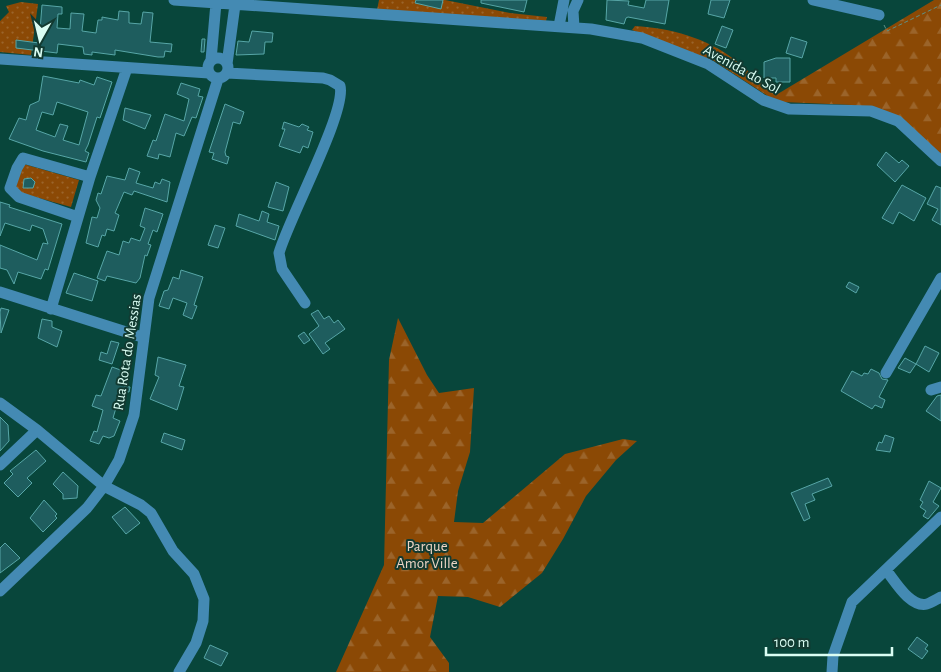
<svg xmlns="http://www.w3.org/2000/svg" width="941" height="672" font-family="'Alegreya Sans',sans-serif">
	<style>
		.grass { fill: url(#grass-dots) }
		.forest { fill: url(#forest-firs) }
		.building { fill: #1e5d5e; stroke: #57a6a7; fill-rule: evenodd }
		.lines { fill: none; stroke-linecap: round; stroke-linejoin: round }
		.path { stroke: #5e9187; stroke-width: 1; stroke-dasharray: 4 2.5; stroke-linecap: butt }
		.minor { stroke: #448ab3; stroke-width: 11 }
		.labels { text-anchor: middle; stroke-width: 4; stroke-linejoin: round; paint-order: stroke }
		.street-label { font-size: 15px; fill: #dafdf3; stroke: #123a31 }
		.park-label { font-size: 15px; fill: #eed5c4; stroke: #123a31 }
	</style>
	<defs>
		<pattern id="grass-dots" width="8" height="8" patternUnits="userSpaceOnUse" patternTransform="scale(1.25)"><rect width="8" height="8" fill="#8b4905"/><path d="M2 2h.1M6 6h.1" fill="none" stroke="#9b642a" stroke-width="1.8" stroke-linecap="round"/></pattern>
		<pattern id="forest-firs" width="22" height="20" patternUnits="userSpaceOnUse" patternTransform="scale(1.25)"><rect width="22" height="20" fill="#8b4905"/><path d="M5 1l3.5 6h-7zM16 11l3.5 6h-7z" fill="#9b642a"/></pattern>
	</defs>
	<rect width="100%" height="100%" fill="#08463b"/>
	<path class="grass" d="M379,0H445L510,13L547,17L546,21L377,10Z
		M21,2L38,4L31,55L0,52V21L9,12L6,6Z
		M635,26C670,28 707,38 735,60C750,72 762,84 777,95L771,98L714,61L632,30Z
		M20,163L79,180L71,207L14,191Z"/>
	<path class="forest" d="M934,0H941V155L894,117L852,105L782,102L771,98Z
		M398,318L427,375L439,393L474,388L470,452L458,491L454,522L483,523L565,454L623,439L637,441L616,460L586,496L563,539L542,573L500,607L468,597L438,596L430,637L449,663V672H336L384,565L389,360Z"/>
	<path class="building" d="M416,0H443L441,9L415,3Z
		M481,0H527L524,12L481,3Z
		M607,0L629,1L628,5L644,8L646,0H669L665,24L628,17L626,18L624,24L606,20Z
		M711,0H730L724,18L708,14Z
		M42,5L62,7V14H58L57,28L70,29L71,13L84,14L82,31L96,33L98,20H102V17L118,20L119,11L129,12V23L141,24L143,12L153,13L150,42L172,44L171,52L165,51L164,57H158L115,50V55L92,52V55L84,54L83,47L58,44L57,53L16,48V40L39,43Z
		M722,26L733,30L726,48L715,44Z
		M252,31L273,33L272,42H265L264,54L236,55L238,41L249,42Z
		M791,37L807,42L802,58L786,53Z
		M202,39H205L204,52H201Z
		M776,58H790V82H776V78H764V62Z
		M43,76L79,83L80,80L94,85L97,77L112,82L100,118L97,117L88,145L85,151L89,153L86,162L43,151L9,139L19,118L26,120L30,105L39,101ZM57,102L88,112L79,145L63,140L68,126L60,124L55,137L36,130L42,112L53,115Z
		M181,83L200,89L198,96L203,97L196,118L192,117L184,136L176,133L170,157L159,154L158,159L147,156L153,140L156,141L165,114L184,121L189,99L177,94Z
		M225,104L244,112L240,124L233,122L225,152L226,156L229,157L227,164L212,159L214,153L209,152Z
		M125,108L151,115L145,129L123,120Z
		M284,122L299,127L302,124L309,127L307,130L313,132L308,148L303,146L300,153L279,146L285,129H282Z
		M886,152L899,163L902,160L909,166L895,182L877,165Z
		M129,168L140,172L136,183L153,188L155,182L160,184L162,179L170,182L167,202L134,191L132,195L124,192L115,213L119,215L114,231L107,229L105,236L102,235L98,247L86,243L92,217L97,218L100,208L96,200L98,193L101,194L107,176L125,180Z
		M31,178L35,182L33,188H23L24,179Z
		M276,182L289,187L283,211L268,207Z
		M902,185L926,198L914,221L899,212L893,224L882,218Z
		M936,186L941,188V225L932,220L938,209L927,204Z
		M0,202L10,205L9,207L62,224L48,270L45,269L41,279L18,272L14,284L7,270L0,268V245L37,260L43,243L48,244L43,229L32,225L30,231L5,223L0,236Z
		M145,208L163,214L157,232L153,230L148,244L151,245L147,256L145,255L140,278L136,283L107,276L105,281L97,278L107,251L119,255L123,241L129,243L131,238L140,241L145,228L140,226Z
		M262,211L269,214L267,222L279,226L275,240L236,226L239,214L259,221Z
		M215,225L225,228L218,248L208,245Z
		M181,270L203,277L194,305L197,306L192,319L183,315L187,303L173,298L169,309L159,306L164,291L168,290L173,277L179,279Z
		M74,273L98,281L92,301L66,293Z
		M849,282L859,287L856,293L846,287Z
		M1,308L9,310L1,333L0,312Z
		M318,310L324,319L329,316L334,323L338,320L345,329L325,343L330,349L323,354L309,334L319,326L311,314Z
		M42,319L52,321V327L62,331L57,347L38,338Z
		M304,332L310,340L304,344L298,336Z
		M111,341L119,343L112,364L99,360L101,352L107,354Z
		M925,346L939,353L929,372L916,364Z
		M158,357L186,365L179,386L184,387L177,410L150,399L159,377L155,375Z
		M905,358L916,364L910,373L898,368Z
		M112,367L129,373L124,386L130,387L129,392L121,391L113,418L120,421L114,436L109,438L103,436L99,444L90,441L94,431L97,432L103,410L92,406L96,395L101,396Z
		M871,369L879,373L882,379L888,380L879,397L885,400L882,408L875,405L872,409L841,391L852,371L862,376L864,373L868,374Z
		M941,395V421L926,411L937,396Z
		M0,417L8,425L9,441L0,451Z
		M164,433L185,440L182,450L161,442Z
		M885,435L894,438L890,452L876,450L879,442L882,443Z
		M36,450L46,461L27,478L32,483L18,497L4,483L13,474L10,471Z
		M63,472L78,486L77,498L63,499V494L53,484Z
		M828,478L832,486L812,494L815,500L805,504L810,518L804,521L791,493Z
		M929,481L941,488L933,502L939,506L928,519L923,516L926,511L920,507L923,502L920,500Z
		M44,500L57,514L55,516L57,518L43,532L30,518Z
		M125,507L140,523L126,534L112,517Z
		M5,543L20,558L0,573V548Z
		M917,637L928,645L925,649L928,651L922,659L908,649Z
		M210,645L228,653L221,666L204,658Z"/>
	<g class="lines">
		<path class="path" d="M884,25L887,31L941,5"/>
		<path class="minor" d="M174,0L591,29L642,38L708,64L763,100L789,109L871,111L898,121L941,161
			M813,0L879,15
			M559,26L564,0
			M574,27L573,11L578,0
			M208 68a10 10 0 1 1 20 0a10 10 0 1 1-20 0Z
			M0,59L209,73
			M211,60L216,3
			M227,64L235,5
			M227,73L323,78L330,80L340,86C347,111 288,220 279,253L282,269L305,303
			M78,217L19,197L10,188L17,168L23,158L90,177
			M0,292L142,337
			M51,309L90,177L127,68
			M886,373L941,278
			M931,390L941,387
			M0,403L37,430L104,486L141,505L151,513L173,551L194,574L204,599L203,621L196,643L179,672
			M0,465L37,430
			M886,570C895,581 910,608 927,604C931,603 937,599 941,597
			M0,591L87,508L104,486L119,460L134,415L149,298L218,79
			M832,672L833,656L852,602L941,517"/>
	</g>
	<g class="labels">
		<g class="street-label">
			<text transform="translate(742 69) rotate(29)" y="5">Avenida do Sol</text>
			<text transform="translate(127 352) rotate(-81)" y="5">Rua Rota do Messias</text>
		</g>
		<g class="park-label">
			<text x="427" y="551">Parque<tspan x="427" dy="17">Amor Ville</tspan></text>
		</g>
	</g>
	<g transform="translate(40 40) rotate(188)" stroke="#123a31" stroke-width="4" paint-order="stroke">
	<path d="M0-4L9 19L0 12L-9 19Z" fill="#dafdf3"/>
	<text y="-8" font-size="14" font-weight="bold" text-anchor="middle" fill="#dafdf3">N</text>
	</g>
	<path d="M766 647v8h126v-8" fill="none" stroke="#dafdf3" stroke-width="2.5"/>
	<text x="774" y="647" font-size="15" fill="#dafdf3" stroke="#123a31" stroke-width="4" paint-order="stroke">100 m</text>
</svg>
